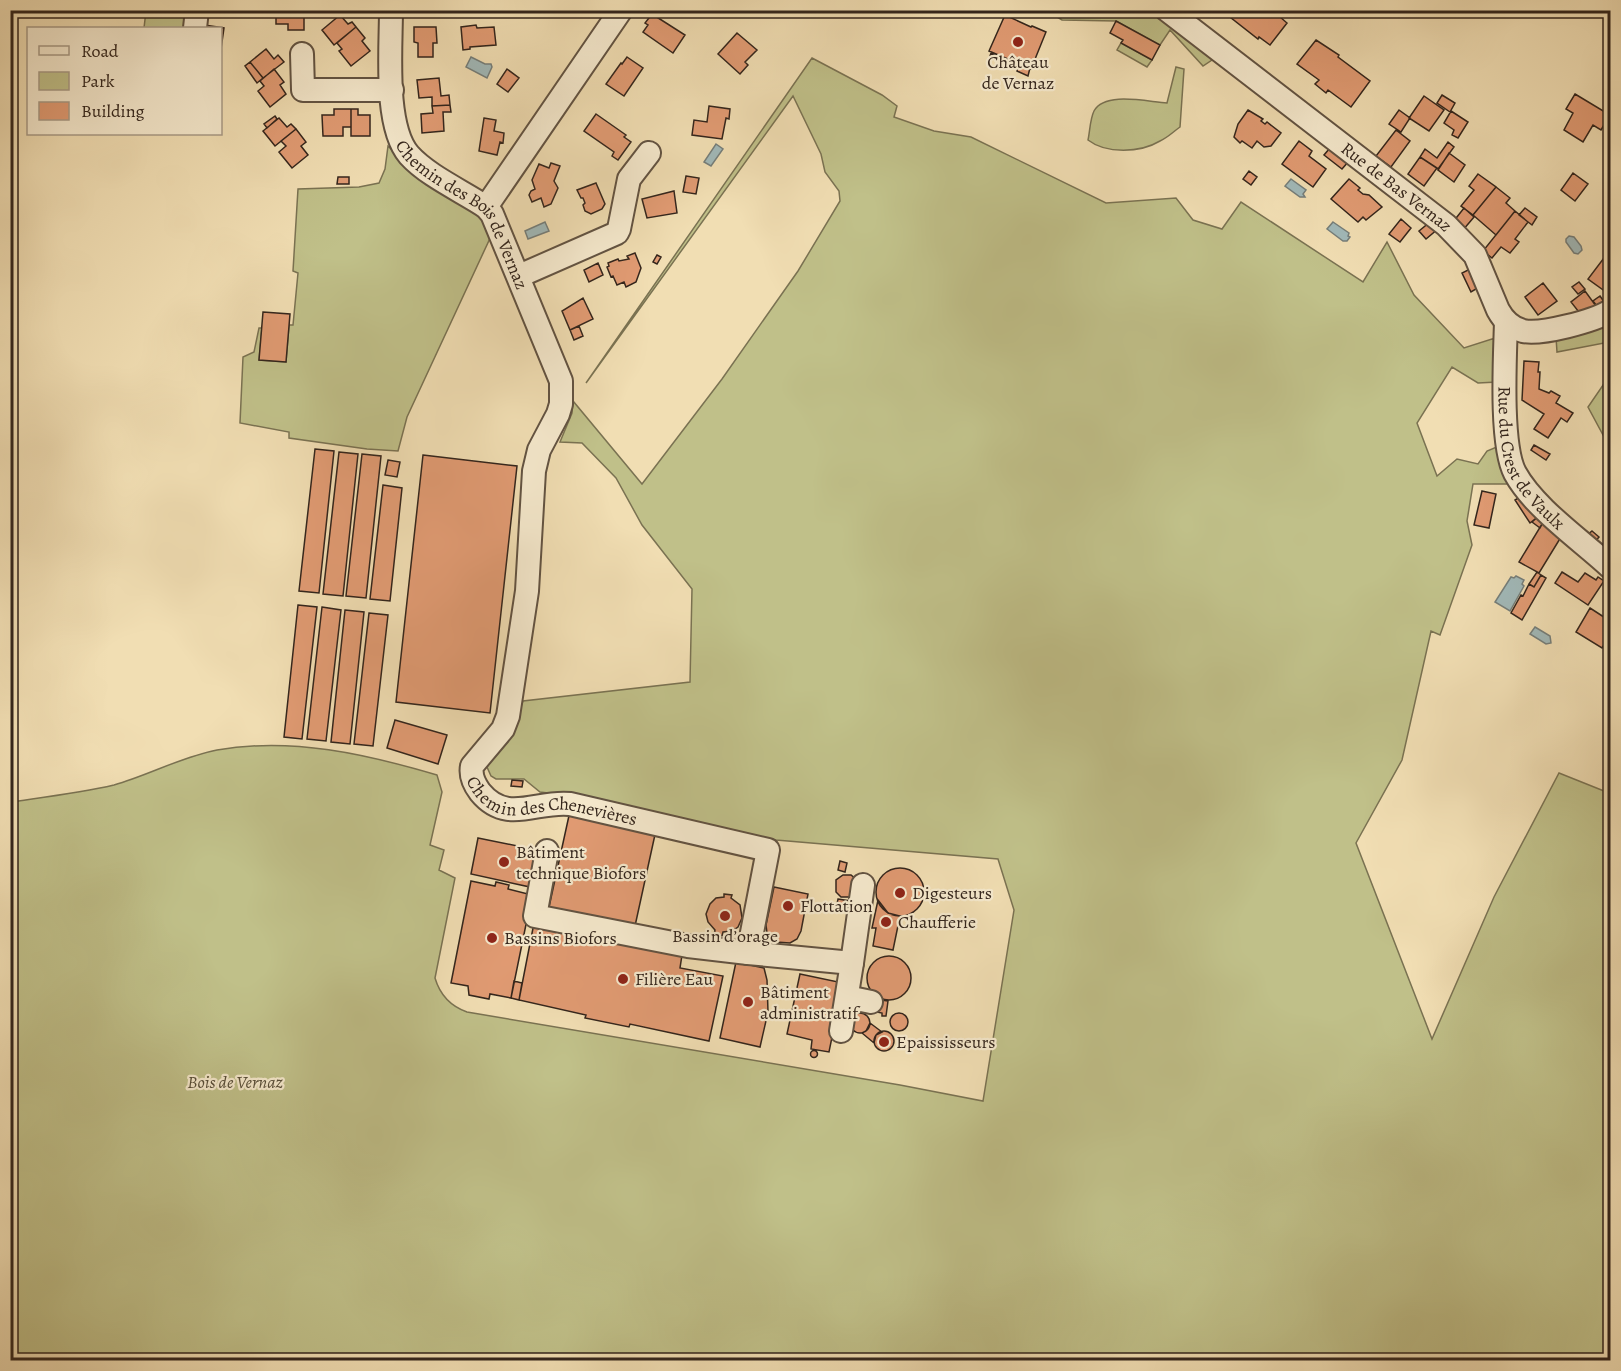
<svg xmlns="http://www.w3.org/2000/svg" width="1621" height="1371" font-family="Alegreya,serif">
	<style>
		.green { fill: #c0c089; stroke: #7a7252; stroke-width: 1.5 }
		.water { fill: #a1b9b9; stroke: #757e7a; stroke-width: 1.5 }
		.building { fill: #e19b73; stroke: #33251c; stroke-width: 1.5 }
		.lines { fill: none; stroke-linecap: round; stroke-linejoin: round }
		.minor-casing { stroke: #625342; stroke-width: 26 }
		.minor { stroke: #f6eace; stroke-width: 22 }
		.poi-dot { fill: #8f2418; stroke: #f6eace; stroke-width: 2 }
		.labels { text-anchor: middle; stroke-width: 4.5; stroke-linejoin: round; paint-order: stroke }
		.poi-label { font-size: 18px; fill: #33251c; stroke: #f6eace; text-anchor: start }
		.street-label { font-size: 18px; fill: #33251c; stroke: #f6eace }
		.park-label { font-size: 18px; font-style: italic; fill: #564c37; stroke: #f6eace }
	</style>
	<rect width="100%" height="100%" fill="#f1deb3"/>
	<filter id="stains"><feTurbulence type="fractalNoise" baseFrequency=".00333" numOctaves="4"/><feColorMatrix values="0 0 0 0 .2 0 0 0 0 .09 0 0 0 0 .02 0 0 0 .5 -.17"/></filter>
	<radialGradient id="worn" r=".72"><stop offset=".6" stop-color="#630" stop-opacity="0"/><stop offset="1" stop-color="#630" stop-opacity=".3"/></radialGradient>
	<path class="green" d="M146,11H190L188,28H144Z
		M1047,11H1155L1215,58L1203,66L1170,30L1160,45L1116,21L1062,20Z
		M1121,43L1152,60L1147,67L1117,50Z
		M812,58L882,95L897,106L894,117L934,131L971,137L1106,203L1176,198L1193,220L1222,229L1241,202L1363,282L1387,242L1414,295L1464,348L1495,338L1497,382L1478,383L1452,367L1417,423L1437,476L1457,459L1478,464L1487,451L1499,446L1507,484H1473L1467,521L1472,545L1440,635L1431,631L1402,760L1356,843L1432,1039L1494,897L1559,773L1604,791L1610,780V1360H11L10,802C45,797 80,793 114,785C149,775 181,757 217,750C292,737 366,754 437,775L442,792L430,845L444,850L439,870L455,878L435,978C440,995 450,1006 467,1012L900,1085L983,1101L1014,910L998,859L776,840L597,799L540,792L524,779H496L491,776L487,767L513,728L523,701L690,682L692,589L642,525L616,478L582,443L560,442L572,413L573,401L642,484L722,379L798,271L840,201L839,191L825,172L821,154L793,96L586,383Z
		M1176,67L1184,69L1180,127C1173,132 1167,138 1160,141C1140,153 1106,154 1088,140C1090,131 1090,119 1094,111C1105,91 1148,102 1167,103Z
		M388,146L401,159L482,216L492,234L407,417L398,451L367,449L289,438V432L240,423L243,357L254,352L259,328H262L259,360L286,362L289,325H293L298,273L293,271L298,189L359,187L379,183L385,169Z
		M1610,322V347L1604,343L1557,352L1556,337Z
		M1610,375V448L1588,407Z"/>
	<path class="water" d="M471,57L485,64H491L492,67L487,78L466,67Z
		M716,144L723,149L711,166L704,162Z
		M1291,179L1306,190L1303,194L1305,197H1300L1285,186Z
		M545,222L549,231L528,239L525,231Z
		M1333,222L1349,233L1348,236L1350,237L1347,241H1343L1327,229Z
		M1569,236L1574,237L1581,246L1582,250L1578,254L1574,253L1566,242V239Z
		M1516,576L1524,580L1522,584L1524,586L1510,611L1495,602L1511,577L1514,578Z
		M1535,627L1550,636L1551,643L1546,644L1530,634Z"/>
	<path class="building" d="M276,10L304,12V30H288V24H276Z
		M698,10H717L714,15L708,11L700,13Z
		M1221,10H1272L1287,23L1270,45L1259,37L1258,39Z
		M652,14L685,35L673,53L643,32L648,25L645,23Z
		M340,15L348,24L352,22L356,27L334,45L322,30Z
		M1005,15L1031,27L1032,26L1046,32L1031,69L989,51Z
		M1116,21L1160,45L1152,60L1121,43L1123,40L1110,33Z
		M204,25L224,28L221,49L220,28H203Z
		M476,25L477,28L494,27L496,45L470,47V49L463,50L461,27Z
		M356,27L365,38L362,41L370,51L351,66L339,51L342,49L337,43Z
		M414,27H436L437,43H433V57H418V43L414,42Z
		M737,33L757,50L745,62L748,65L740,74L718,54Z
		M1316,40L1339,55L1338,57L1370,81L1351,107L1328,90L1326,93L1315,84L1319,80L1297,64Z
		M266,49L274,59L278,55L284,62L263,78L250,62Z
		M991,53L1030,68L1028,76L1017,71L1018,68L990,56Z
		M627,57L643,68L624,96L606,84L621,63L622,64Z
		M250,62L263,78L257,83L245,66Z
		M274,69L284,82L280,85L286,94L270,107L258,91L264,86L260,81Z
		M507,69L519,78L508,92L497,84Z
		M439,78L441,96L449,95L450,105L432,106V97L419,98L417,80Z
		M1575,94L1610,115L1601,130L1593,125L1583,142L1564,130L1573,113L1566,109Z
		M1442,95L1455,103L1450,112L1437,103Z
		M1424,96L1444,110L1429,131L1409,118Z
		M450,105L451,112H443L444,131L422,133L421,114L433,113L432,106Z
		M709,106L730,109L729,119L726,118L722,139L692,135L694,120L707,122Z
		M334,109H351V127H343V136H323L322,115H334Z
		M351,109H358V115H370V136H351Z
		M1248,110L1263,119L1261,121L1265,124L1267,122L1281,133L1271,146L1264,147L1257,141L1252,148L1242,141L1240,143L1234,137L1238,124Z
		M1399,110L1410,118L1401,132L1389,124Z
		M1451,111L1468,122L1458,138L1452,135L1454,130L1444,123Z
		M596,114L626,135L624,137L631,142L618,160L612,156L614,152L584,131Z
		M275,116L277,119L267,128L264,124Z
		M279,118L287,127L291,124L296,129L275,146L263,131Z
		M484,118L496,120L494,131L504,133L503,143L500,142L497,155L479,151Z
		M296,129L306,142L301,146L308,155L292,168L279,152L286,146L281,141Z
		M1396,130L1410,141L1391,167L1376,156Z
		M1299,141L1312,151L1309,156L1326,169L1313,187L1282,164Z
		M1448,142L1454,147L1438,169L1420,157L1425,149L1437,158Z
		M1330,148L1348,162L1342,169L1324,155Z
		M1449,153L1465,165L1454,182L1438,170Z
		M1420,157L1437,168L1424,186L1408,174Z
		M551,163L560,166L554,181L558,188L551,204L544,207L541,198L532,202L529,195L531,191L535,189L532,180L539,164L549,168Z
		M1249,171L1257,177L1251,185L1243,179Z
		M1573,173L1588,184L1575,201L1561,190Z
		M1478,174L1496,187L1473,215L1461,206L1474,190L1469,186Z
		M686,176L699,178L696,194L683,192Z
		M338,177H349V184H337Z
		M1349,179L1360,188L1358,190L1363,194L1369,195L1382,207L1366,220L1363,217L1358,222L1331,199Z
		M596,183L605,204L602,209L591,214L585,211L583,205L585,203L583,198H581L577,190Z
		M1496,187L1510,198L1506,203L1515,211L1496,235L1473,215Z
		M674,191L677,213L647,218L642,199Z
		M1464,208L1474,217L1463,230L1453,222Z
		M1525,208L1537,217L1532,225L1519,215Z
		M1515,211L1528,222L1515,239L1519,242L1510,253L1501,247L1492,258L1483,251Z
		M1401,219L1411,228L1400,242L1389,234Z
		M1430,222L1439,228L1426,239L1419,231Z
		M1610,250V286L1606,292L1588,279Z
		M635,253L641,268L636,282L626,287L624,282L617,285L613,276L611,277L607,267L609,266L608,263L618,259L619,261L629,259L627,256Z
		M657,255L661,257L657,264L653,262Z
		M598,263L603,275L589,282L584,270Z
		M1472,268L1481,286L1471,292L1462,273Z
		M1579,282L1585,289L1578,294L1572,287Z
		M1543,283L1557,301L1538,315L1525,297Z
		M1585,291L1596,306L1582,316L1571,302Z
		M1600,296L1607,306L1600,310L1593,301Z
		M583,298L593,319L570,330L562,311Z
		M263,312L290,314L286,362L259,360Z
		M579,326L583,336L574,340L570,330Z
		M1524,361L1539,362L1538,372H1540L1539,389L1549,393L1551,391L1560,396L1556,403L1573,413L1567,422L1561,418L1548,438L1534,429L1544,414L1522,400Z
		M1534,445L1550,454L1546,460L1531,450Z
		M315,449L334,451L319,593L299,591Z
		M339,452L358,454L343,596L323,594Z
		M362,454L381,456L366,598L346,596Z
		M423,455L517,466L490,713L396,702Z
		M388,460L400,462L397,477L385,475Z
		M383,485L402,488L390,601L370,599Z
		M1482,491L1496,494L1489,528L1474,525Z
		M1520,497L1540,515L1530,523L1515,500Z
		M1540,515L1545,519L1540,528L1532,522Z
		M1545,519L1561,537L1539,573L1519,562Z
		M1592,531L1599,537L1594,543L1586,536Z
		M1537,572L1541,575L1534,587L1529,584Z
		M1562,572L1578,582L1585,573L1596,580L1598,577L1604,581L1588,605L1555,583Z
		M1541,575L1546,578L1522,620L1511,613L1521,595L1523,596L1529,584L1534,587Z
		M298,605L317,607L302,739L284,737Z
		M322,607L341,610L326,741L307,739Z
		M1590,608L1610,621V635L1602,648L1576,632Z
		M345,610L364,612L350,744L331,742Z
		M369,613L388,615L373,746L354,744Z
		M395,720L447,735L438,764L387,748Z
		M512,780L523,781L522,787L511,786Z
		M570,811L656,830L635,926L549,907Z
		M478,838L537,850L530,887L471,874Z
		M840,861L847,863L845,872L838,870Z
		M876 892a24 24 0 1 1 48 0a24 24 0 1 1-48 0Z
		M843,875H851L857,880L853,897H841L836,892V880Z
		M471,881L495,886L496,882L509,885L508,889L532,895L511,998L490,994L489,999L469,995L468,986L451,983Z
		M774,887L808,894L801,931L797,939L790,943L776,942L767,933L766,925Z
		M724,894L732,895L731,898L740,905L742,918L738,927L732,931L723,932L722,936L714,935L715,930L708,922L706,914L710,904L716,898L724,897Z
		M838,899L850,901V906L837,904Z
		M878,900L888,913L900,916L893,950L873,946L876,928H872Z
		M534,923L682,955L680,968L723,976L709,1041L630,1024L629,1027L585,1018L586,1015L519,1000Z
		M867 978a22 22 0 1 1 44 0a22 22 0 1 1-44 0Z
		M736,962L764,968L767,980L768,1012L760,1047L720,1038Z
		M800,974L843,983L829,1052L811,1049L812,1040L787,1034Z
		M514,981L522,983L519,1000L511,998Z
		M881,1000L888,1001L886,1016H882V1013L872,1011Z
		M890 1022a9 9 0 1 1 18 0a9 9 0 1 1-18 0Z
		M850 1023a10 10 0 1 1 20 0a10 10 0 1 1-20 0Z
		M870,1023L882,1032L876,1035L874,1043L862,1033L866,1031Z
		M874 1041a10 10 0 1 1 20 0a10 10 0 1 1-20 0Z
		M810.5 1054a3.5 3.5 0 1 1 7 0a3.5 3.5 0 1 1-7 0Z"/>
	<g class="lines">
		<g class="minor-casing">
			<g id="minor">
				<path id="s1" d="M391,10C391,49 384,126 409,155C428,176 462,191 486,207L492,214L561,381V404L558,414L539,450L534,471L527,591L508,716L503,729L472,766C470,776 474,784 480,792C507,825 537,800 570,804L768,850L748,953L688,946L535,916L547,851"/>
				<path id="s2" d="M1167,10L1446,225L1475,255L1498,310C1504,321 1511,328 1523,331C1541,335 1594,321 1610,311"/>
				<path d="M195,28L197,10"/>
				<path d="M302,54L303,90H392"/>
				<path d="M486,207L621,10"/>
				<path d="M519,276L617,233L619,229L629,179L649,153"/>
				<path id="s3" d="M1506,322C1505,356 1500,445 1515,473C1534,508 1581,540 1610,567"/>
				<path d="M748,953L852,963L863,885"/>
				<path d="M847,997L871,1002"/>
				<path d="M841,1031L852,963"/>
			</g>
		</g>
		<use href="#minor" class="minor"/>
	</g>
	<g class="poi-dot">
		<circle cx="1018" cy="42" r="6"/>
		<circle cx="504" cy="862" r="6"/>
		<circle cx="900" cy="893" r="6"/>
		<circle cx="788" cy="906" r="6"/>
		<circle cx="725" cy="916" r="6"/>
		<circle cx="886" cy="922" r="6"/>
		<circle cx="492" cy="938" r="6"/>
		<circle cx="623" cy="979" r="6"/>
		<circle cx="748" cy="1002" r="6"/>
		<circle cx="884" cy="1042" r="6"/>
	</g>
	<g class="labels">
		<g class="poi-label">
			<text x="1018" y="68" text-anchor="middle">Château<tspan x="1018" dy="21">de Vernaz</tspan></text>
			<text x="516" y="858">Bâtiment<tspan x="516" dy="21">technique Biofors</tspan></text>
			<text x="912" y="899">Digesteurs</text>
			<text x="800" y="912">Flottation</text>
			<text x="898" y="928">Chaufferie</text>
			<text x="725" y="942" text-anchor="middle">Bassin d’orage</text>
			<text x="504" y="944">Bassins Biofors</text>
			<text x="635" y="985">Filière Eau</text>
			<text x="760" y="998">Bâtiment<tspan x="760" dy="21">administratif</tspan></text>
			<text x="896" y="1048">Epaississeurs</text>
		</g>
		<g class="street-label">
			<text dy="6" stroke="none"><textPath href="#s2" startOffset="290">Rue de Bas Vernaz</textPath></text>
			<text dy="6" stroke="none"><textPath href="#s1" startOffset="232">Chemin des Bois de Vernaz</textPath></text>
			<text dy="6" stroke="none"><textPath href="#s3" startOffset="144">Rue du Crest de Vaulx</textPath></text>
			<text dy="6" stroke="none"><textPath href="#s1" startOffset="938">Chemin des Chenevières</textPath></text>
		</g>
		<g class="park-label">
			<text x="235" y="1088">Bois de Vernaz</text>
		</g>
	</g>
	<rect width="1621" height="1371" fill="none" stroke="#f1deb3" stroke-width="36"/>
	<rect x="12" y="12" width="1597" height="1347" fill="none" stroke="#33251c" stroke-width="3"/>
	<rect x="18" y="18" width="1585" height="1335" fill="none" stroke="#33251c" stroke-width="1.5"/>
	<rect x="27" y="27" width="195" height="108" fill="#f6eace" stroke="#a89b87" stroke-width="1.5"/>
	<rect x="39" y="46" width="30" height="9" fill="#f6eace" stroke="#a89b87" stroke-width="1.5"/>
	<text x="81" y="57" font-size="18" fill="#33251c">Road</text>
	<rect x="39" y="72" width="30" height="18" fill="#c0c089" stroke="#a89b87" stroke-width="1.5"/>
	<text x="81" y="87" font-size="18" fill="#33251c">Park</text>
	<rect x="39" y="102" width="30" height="18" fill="#e19b73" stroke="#a89b87" stroke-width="1.5"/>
	<text x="81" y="117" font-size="18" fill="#33251c">Building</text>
	<rect width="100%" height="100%" filter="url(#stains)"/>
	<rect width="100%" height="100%" fill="url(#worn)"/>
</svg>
